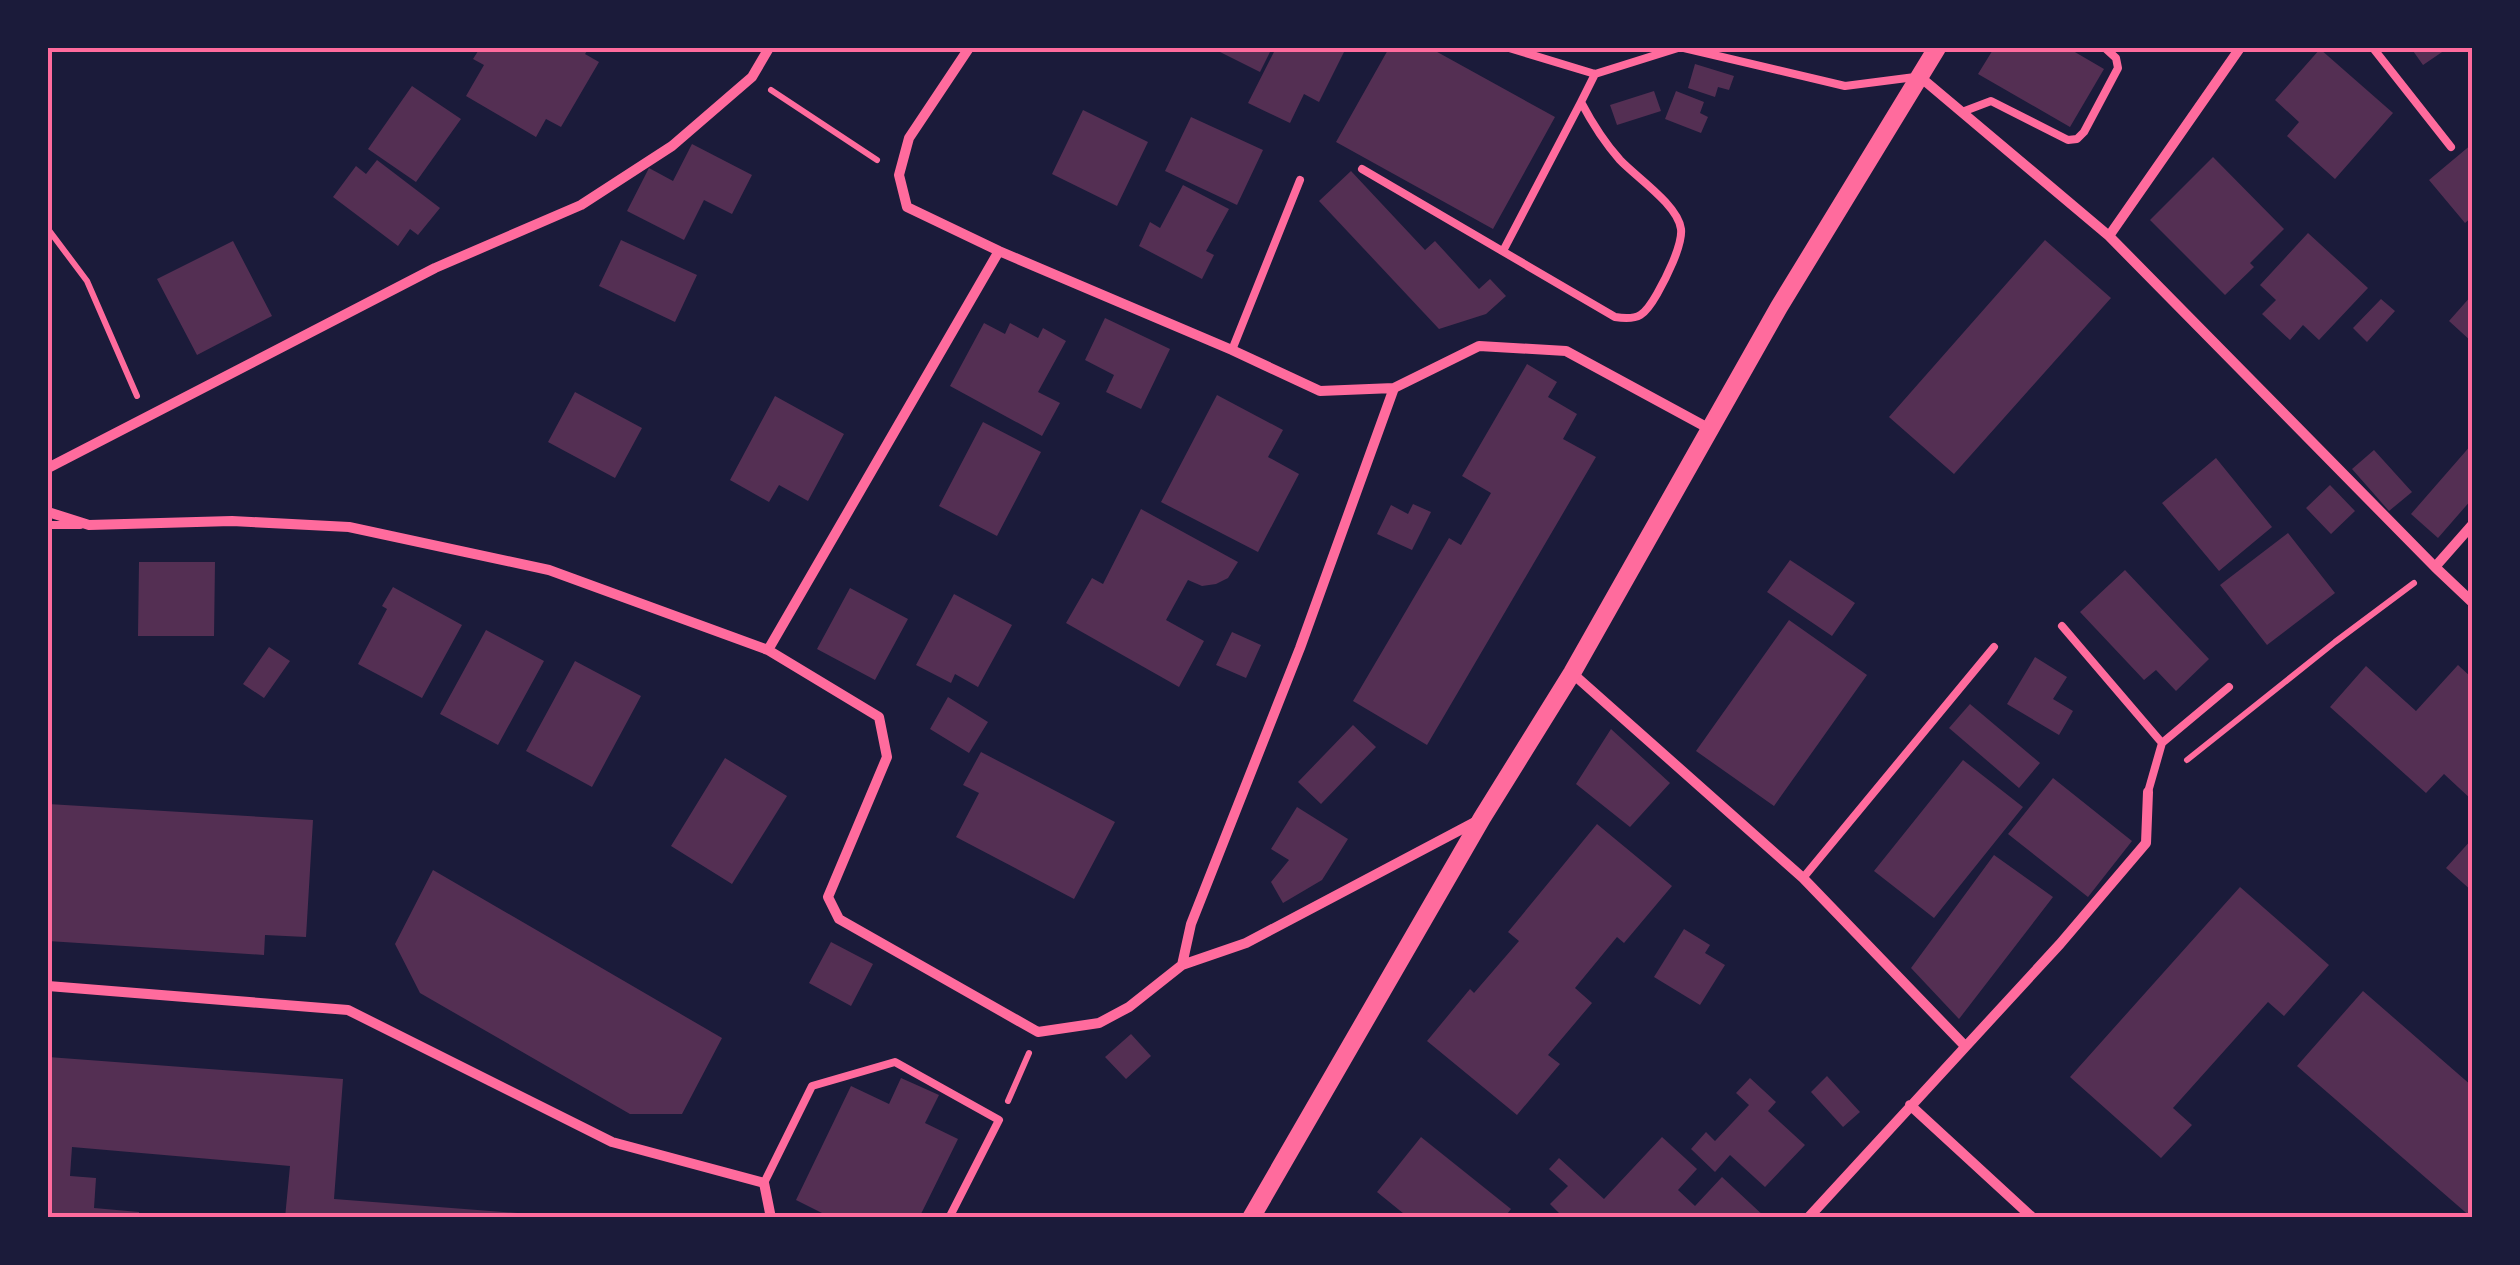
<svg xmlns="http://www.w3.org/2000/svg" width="2520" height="1265" font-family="'Fira Sans',sans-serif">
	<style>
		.building { fill: #542f53 }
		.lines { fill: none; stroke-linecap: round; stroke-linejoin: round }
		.path { stroke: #ff6b9d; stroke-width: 6 }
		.service { stroke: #ff6b9d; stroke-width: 8 }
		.minor { stroke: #ff6b9d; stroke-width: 10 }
		.tertiary { stroke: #ff6b9d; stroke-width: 18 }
		.neatline { fill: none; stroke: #ff6b9d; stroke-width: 4 }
	</style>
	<rect width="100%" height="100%" fill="#1b1b3a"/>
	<path class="building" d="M480,48H589L585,54L599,62L561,127L546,119L536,137L466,96L484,65L473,59Z
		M1212,48H1272L1260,72Z
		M1276,48H1346L1319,102L1304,94L1290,123L1248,103Z
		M1389,48H1430L1555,117L1493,229L1336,142Z
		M1994,48H2068L2104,69L2070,127L1978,74Z
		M2411,48H2448L2423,65Z
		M2320,49L2393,113L2335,179L2287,136L2299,122L2275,100Z
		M1695,64L1734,76L1729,90L1718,87L1715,97L1688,88Z
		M412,86L461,119L416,182L368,149Z
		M1654,91L1661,111L1617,125L1610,105Z
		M1676,91L1704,102L1700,113L1708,117L1701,133L1665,119Z
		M1083,110L1148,142L1117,206L1052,174Z
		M1191,117L1263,150L1237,205L1165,171Z
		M692,144L752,175L732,214L704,200L684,240L627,211L649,168L673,181Z
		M2472,144V217L2465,223L2429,180Z
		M2213,157L2284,229L2250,263L2254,267L2225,295L2150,220Z
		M377,160L440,208L418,235L410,229L398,246L333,197L356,166L366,174Z
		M1351,171L1425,250L1435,241L1479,289L1490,279L1506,296L1486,314L1439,329L1319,201Z
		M1183,185L1229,209L1206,251L1214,255L1202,279L1139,246L1150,222L1160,228Z
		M2308,233L2368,288L2319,340L2303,325L2290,340L2262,314L2276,300L2260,285Z
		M621,240L697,275L675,322L599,286Z
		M2045,240L2111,298L1954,474L1889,417Z
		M233,241L272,316L197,355L157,279Z
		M2472,295V342L2449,321Z
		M2381,299L2395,311L2367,342L2353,328Z
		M1105,318L1170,349L1141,409L1106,392L1114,375L1085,360Z
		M984,323L1005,334L1010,323L1038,338L1043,328L1066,341L1038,392L1060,403L1042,436L950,386Z
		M1527,364L1557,382L1548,397L1577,414L1563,439L1596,457L1427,745L1353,701L1449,538L1461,545L1491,493L1462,476Z
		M575,392L642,428L615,478L548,442Z
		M1217,395L1283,430L1268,457L1299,474L1258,552L1161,502Z
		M775,396L844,434L808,501L779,485L769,502L730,480Z
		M983,422L1041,452L997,536L939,506Z
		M2472,444V499L2438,538L2411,514Z
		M2374,450L2412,492L2389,511L2352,469Z
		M2216,458L2272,527L2219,571L2162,503Z
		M2330,485L2355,511L2331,534L2306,508Z
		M1413,504L1431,512L1412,550L1377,534L1391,505L1408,514Z
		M1141,509L1238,562L1228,578L1216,584L1202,586L1188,580L1166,620L1204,641L1179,687L1066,623L1092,578L1103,584Z
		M2288,533L2335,593L2267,645L2220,585Z
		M1790,560L1855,603L1832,636L1767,592Z
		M139,562H215L214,636H138Z
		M2125,570L2209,659L2176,691L2156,670L2144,680L2080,612Z
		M393,587L462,625L422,698L358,664L387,609L382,606Z
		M850,588L908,619L875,680L817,649Z
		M954,594L1012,625L978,687L955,674L951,683L916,665Z
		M1789,620L1867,675L1774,806L1696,751Z
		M486,630L544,661L498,745L440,714Z
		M1232,632L1261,645L1246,678L1216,665Z
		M269,647L290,661L264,698L243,684Z
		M2035,657L2067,677L2053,699L2073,711L2059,735L2007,704Z
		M575,661L641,696L592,787L526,751Z
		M2458,665L2472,678V800L2444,774L2426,793L2330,707L2366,666L2416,711Z
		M948,697L988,722L969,753L930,729Z
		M1970,704L2040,763L2019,788L1949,728Z
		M1353,725L1376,747L1321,804L1298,782Z
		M1611,729L1670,783L1630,827L1576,784Z
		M981,752L1115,822L1074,899L956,837L979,793L963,785Z
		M725,758L787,796L732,884L671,846Z
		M1963,760L2023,807L1934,918L1874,871Z
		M2053,778L2132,841L2088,897L2008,834Z
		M48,804L313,820L306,937L265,935L264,955L48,941Z
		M1297,807L1348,839L1322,880L1283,903L1271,882L1289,860L1271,849Z
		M1597,824L1672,886L1624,943L1617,937L1575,988L1592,1003L1548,1055L1560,1064L1517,1115L1427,1041L1470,989L1474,993L1519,941L1508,932Z
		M2472,839V891L2446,868Z
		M1994,855L2053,897L1959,1019L1911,968Z
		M433,870L722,1038L682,1114H630L420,993L395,944Z
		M2240,887L2329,965L2284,1016L2268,1002L2173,1108L2192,1125L2161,1158L2070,1077Z
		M1684,929L1710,945L1705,953L1725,965L1700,1005L1654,977Z
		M831,942L873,964L851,1006L809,983Z
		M2363,991L2472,1086V1218L2297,1066Z
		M1131,1034L1151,1056L1126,1079L1105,1057Z
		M48,1057L343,1079L334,1199L543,1215V1218H285L290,1166L72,1147L70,1176L96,1178L94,1208L139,1212V1218H48Z
		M1827,1076L1860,1112L1843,1127L1811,1092Z
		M901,1078L939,1095L925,1123L958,1139L919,1218H832L796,1200L851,1086L889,1104Z
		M1750,1078L1776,1102L1768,1111L1805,1145L1765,1187L1730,1155L1715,1172L1691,1149L1706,1132L1715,1141L1749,1105L1736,1093Z
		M1421,1137L1511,1209L1504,1218H1409L1377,1192Z
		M1662,1137L1697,1169L1678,1190L1695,1206L1722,1177L1766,1218H1564L1550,1204L1568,1186L1549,1169L1559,1158L1604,1199Z"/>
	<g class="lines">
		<path class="path" d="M771,90L877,160
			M48,229L87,281L137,396
			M2187,760L2335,642L2414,583
			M1008,1101L1029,1053"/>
		<path class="service" d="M1509,48L1595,74L1678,48
			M1684,48L1845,86L1915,77
			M2373,48L2451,147
			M1962,112L1991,101L2068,140L2077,139L2084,132L2118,68L2116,58L2105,48
			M1362,169L1615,317C1639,321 1645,315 1657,294C1665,280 1683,245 1681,229C1678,205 1636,177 1620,160C1604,142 1592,123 1581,102L1595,74
			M1503,251L1581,102
			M1232,350L1300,180
			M48,525H80
			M2062,626L2162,743L2148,792
			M2162,743L2229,687
			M1803,878L1994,647
			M764,1183L812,1086L895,1062L999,1120L949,1218"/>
		<path class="minor" d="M969,48L909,138L899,175L907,207L999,251L1232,350L1320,391L1394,388L1479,346L1566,351L1708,428
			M1919,76L2109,236L2435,567L2472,602
			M2109,236L2240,48
			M48,468L435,268L581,205L672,146L752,77L769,48
			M48,512L89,525L232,521L349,527L549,570L768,650L879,717L887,757L828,897L839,919L1038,1032L1099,1023L1129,1007L1182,965L1191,924L1300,648L1394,388
			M2435,567L2472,525
			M768,650L999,251
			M1572,673L1803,878L1965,1046
			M1182,965L1246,943L1477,821
			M48,986L348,1010L612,1142L764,1183L771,1218
			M1910,1105L2033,1218
			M1808,1218L2060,944L2146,843L2148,792"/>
		<path class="tertiary" d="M1251,1218L1482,818L1572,673L1779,307L1937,48"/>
	</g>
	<rect width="2520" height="1265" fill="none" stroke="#1b1b3a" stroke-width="100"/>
	<rect x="50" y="50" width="2420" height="1165" class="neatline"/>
</svg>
